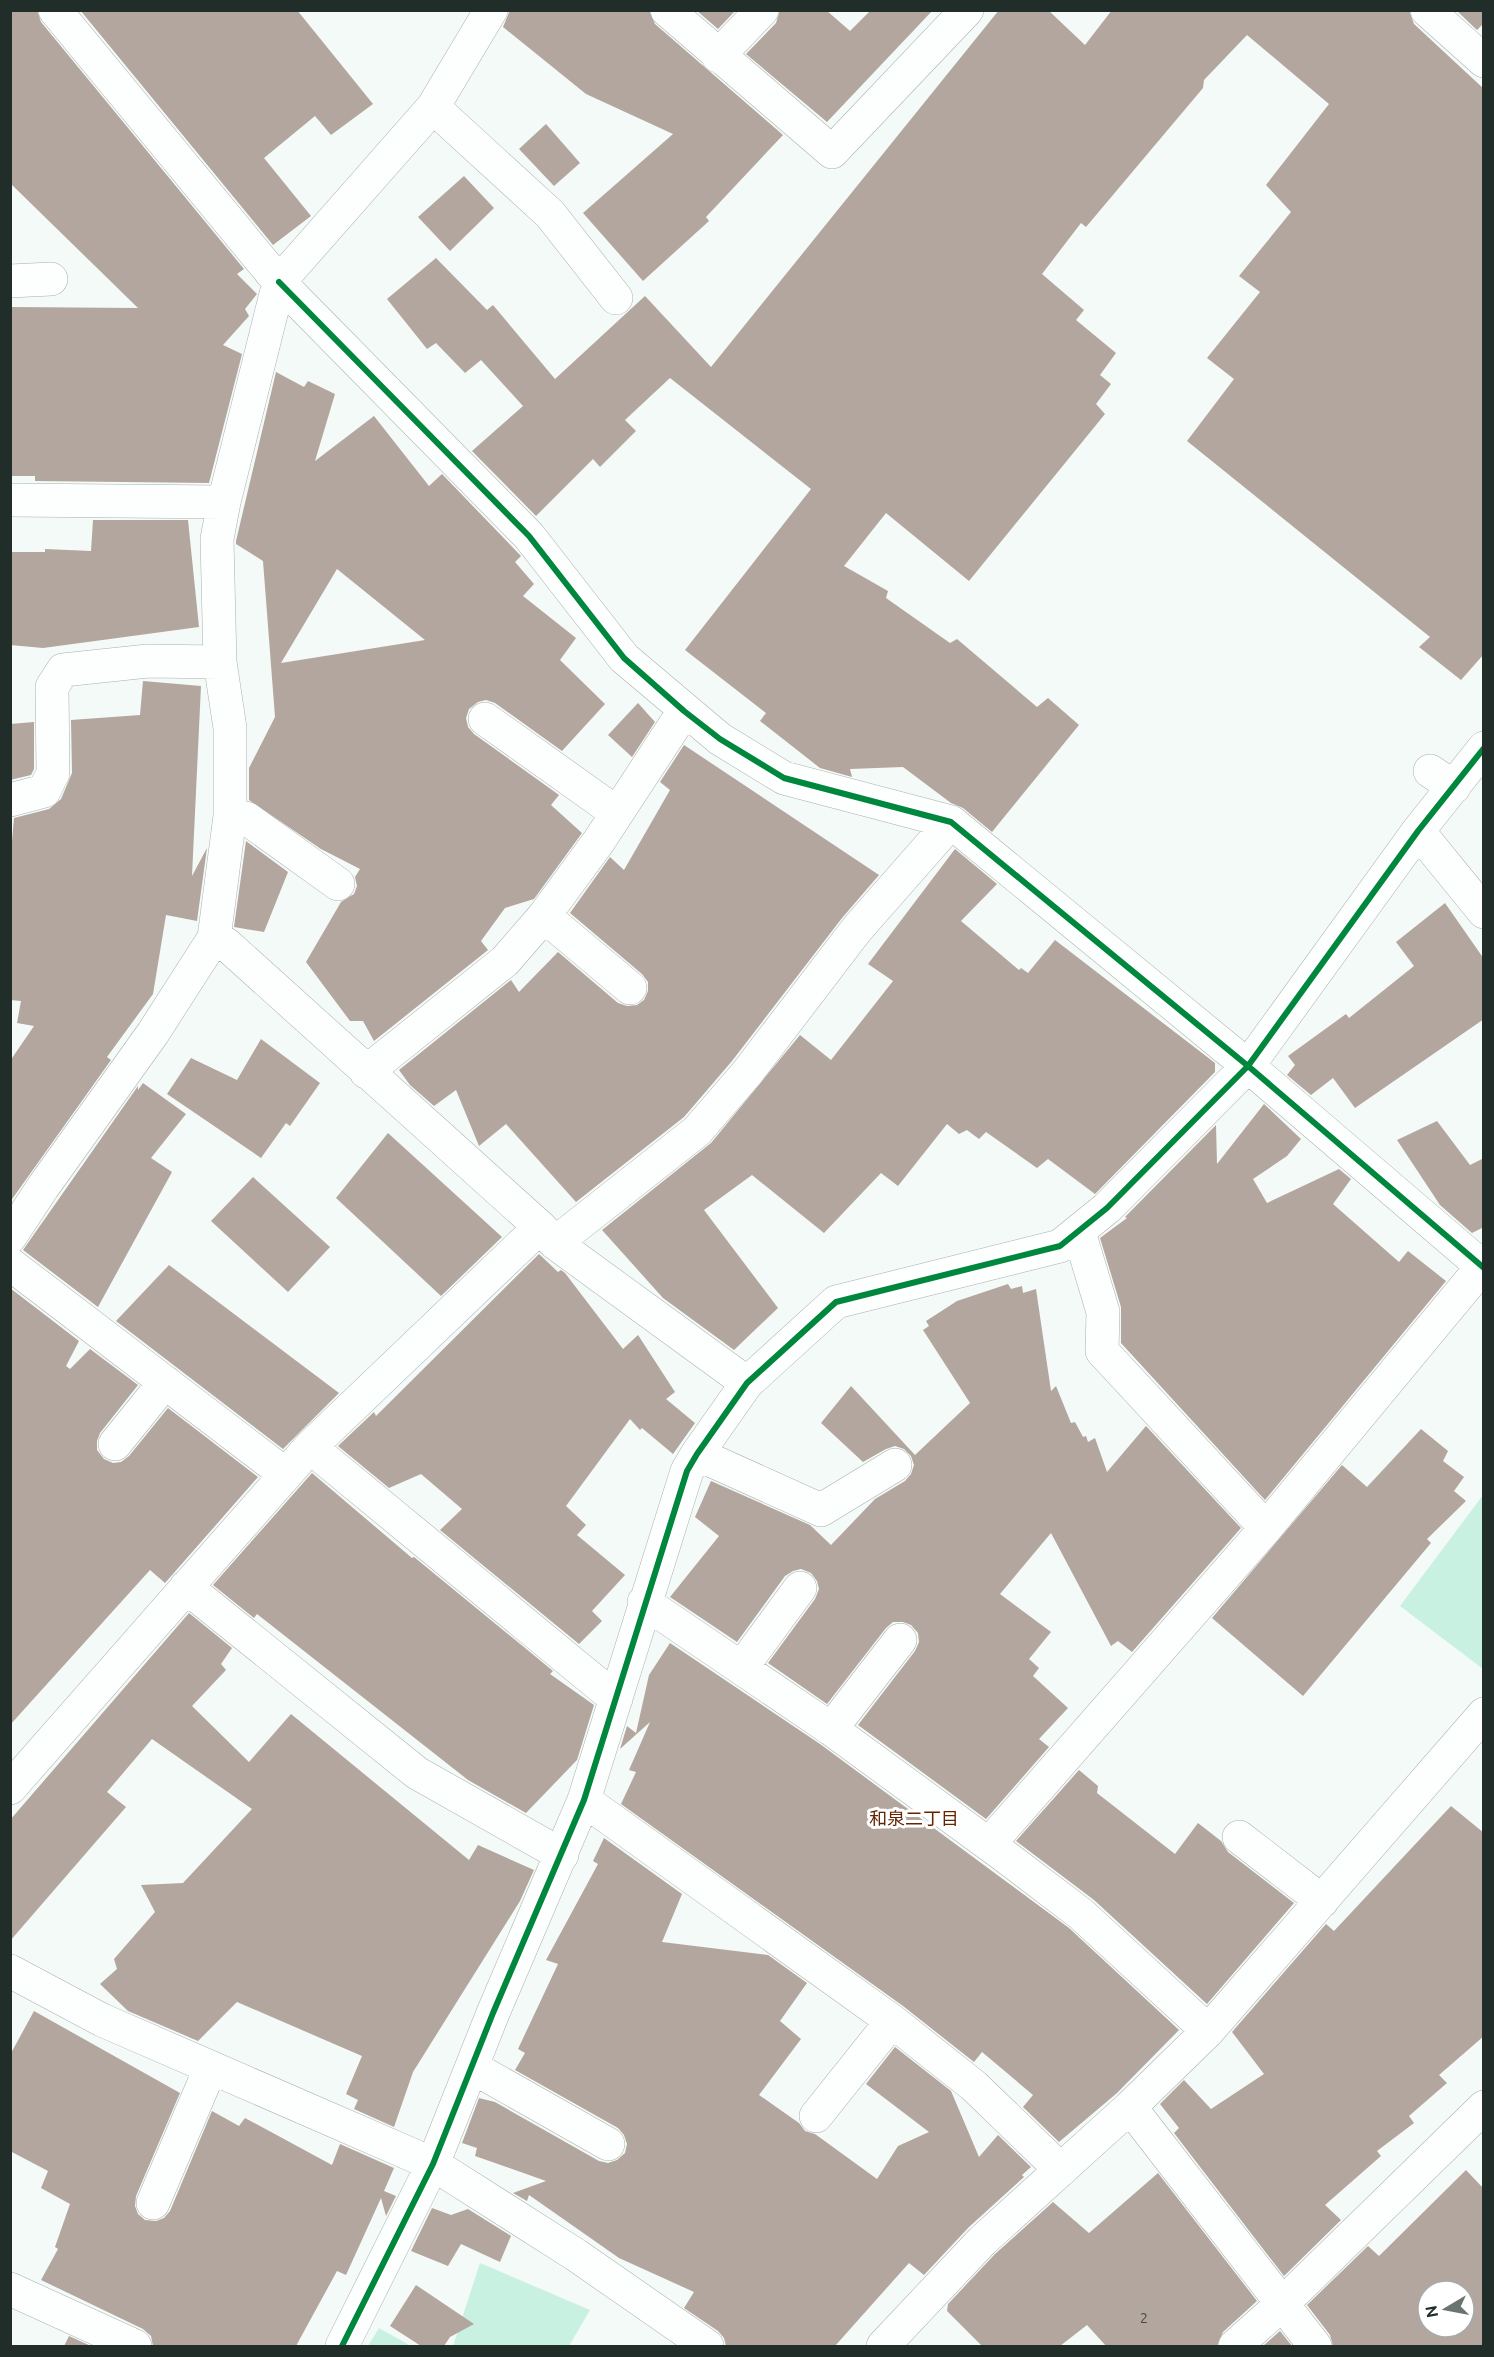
<svg xmlns="http://www.w3.org/2000/svg" width="1494" height="2357" font-family="Ubuntu,'Noto Sans JP',sans-serif">
	<style>
		.green { fill: #c9f1e1 }
		.building { fill: #b3a69e; fill-rule: evenodd }
		.lines { fill: none; stroke-linecap: round; stroke-linejoin: round }
		.minor-casing { stroke: #a9b1ad; stroke-width: 34 }
		.minor { stroke: #fdfefe; stroke-width: 33 }
		.cycleway-casing { stroke: #fff; stroke-width: 10 }
		.cycleway { stroke: #00873e; stroke-width: 6 }
		.labels { text-anchor: middle; stroke-width: 6; stroke-linejoin: round; paint-order: stroke }
		.number-label { font-size: 14px; fill: #454b46 }
		.neighbourhood-label { font-size: 18px; fill: #642503; stroke: #fff }
	</style>
	<rect width="100%" height="100%" fill="#f4faf7"/>
	<path class="green" d="M1483,1495V1669L1400,1606Z
		M480,2263L590,2310L569,2346H453Z
		M379,2328L411,2346H368Z"/>
	<path class="building" d="M10,10H37L41,22L244,269L237,274L257,294L245,309L249,316L223,345L242,354L209,483L35,481V476H10V307L138,308L10,183Z
		M80,10H297L373,104L331,135L315,116L264,158L311,216L273,245Z
		M510,10H649L655,24L783,135L706,217L709,221L643,281L583,213L673,134L586,94L503,27Z
		M696,10H736L718,29Z
		M780,10H826L850,31L871,10H933L827,122L746,54L776,23Z
		M999,10H1048L1085,45L1112,10H1409L1414,24L1484,89V654L1461,680L1419,647L1430,637L1187,441L1234,379L1207,358L1260,292L1239,276L1291,212L1266,185L1329,104L1247,35L1204,80L1203,88L1086,227L1081,223L1042,274L1084,310L1076,320L1116,353L1100,375L1111,384L1096,404L1105,414L969,581L886,513L844,566L888,591L886,598L950,643L957,639L1037,707L1048,698L1079,725L992,832L963,808L951,803L903,767L850,769L852,777L820,768L760,721L766,713L685,650L811,489L670,378L625,420L636,431L600,467L593,459L536,516L472,451L523,406L481,360L465,373L436,343L427,349L387,299L436,258L487,310L493,305L555,379L645,296L711,367Z
		M1456,10H1484V23L1477,30Z
		M546,124L580,163L554,186L519,149Z
		M464,176L494,208L450,251L418,217Z
		M276,372L304,387L308,381L335,394L315,461L374,416L429,486L442,474L521,556L515,562L534,584L523,596L576,638L560,660L605,704L562,751L495,703L486,700L478,702L469,709L466,718L468,727L474,734L559,795L551,805L582,833L534,899L505,908L481,941L488,950L374,1041L363,1021H350L306,962L341,902L354,894L357,886L355,877L360,869L321,849L249,800V768L275,717L263,561L236,544V541ZM337,569L425,640L281,663Z
		M93,520H188L199,627L43,648L10,645V552H45V549L91,551Z
		M143,681L201,686L192,876L207,848L197,921L166,915L153,994L107,1057L111,1060L10,1202V1061L34,1026L17,1023L21,1001L10,1000V864L14,818L49,809L61,799L72,773L71,720L140,715Z
		M638,703L655,722L632,757L608,735Z
		M34,722V769L31,775L10,780V724Z
		M684,745L879,875L842,918L732,1061L684,1117L576,1202L506,1124L479,1146L456,1090L434,1106L410,1085L399,1070L511,980L519,992L558,952L618,1003L627,1006L637,1005L644,1000L648,991V982L642,974L570,913L610,857L624,870L670,790L660,782Z
		M246,841L288,872L264,932L234,927Z
		M955,849L997,884L961,921L1019,970L1021,968L1028,973L1055,940L1215,1063V1072L1095,1194L1048,1159L1037,1168L986,1132L979,1139L967,1130L959,1134L947,1124L898,1186L881,1173L824,1233L752,1175L704,1210L778,1308L734,1350L663,1298L602,1230L711,1143L800,1035L831,1060L893,981L868,964Z
		M1445,903L1484,959V1019L1355,1108L1333,1078L1311,1095L1287,1075L1295,1065L1288,1056L1346,1014L1349,1018L1414,966L1396,942Z
		M261,1039L320,1083L290,1126L286,1123L261,1158L167,1094L191,1058L237,1080Z
		M143,1083L186,1114L151,1158L172,1172L98,1307L23,1250L138,1086V1090Z
		M1264,1104L1301,1139L1287,1156L1253,1179L1267,1203L1339,1169L1351,1179L1333,1204L1399,1262L1408,1251L1446,1281L1265,1500L1121,1343V1307L1100,1238L1127,1218L1125,1217L1216,1125L1217,1164Z
		M1437,1121L1470,1165L1484,1158V1227L1472,1233L1440,1205L1397,1140Z
		M388,1133L502,1237L441,1296L336,1198Z
		M253,1177L330,1247L288,1292L211,1221Z
		M539,1254L558,1272L561,1270L565,1273L623,1349L638,1335L675,1392L666,1399L695,1423L673,1454L642,1428L640,1430L630,1419L566,1506L586,1525L577,1535L625,1575L592,1611L602,1621L579,1644L440,1530L462,1509L421,1474L389,1488L338,1446L374,1412L376,1416Z
		M169,1265L339,1393L283,1449L116,1321Z
		M1008,1284L1011,1289L1022,1286L1023,1293L1036,1289L1051,1391L1056,1386L1071,1423L1075,1422L1083,1437L1086,1436L1088,1442L1095,1438L1107,1472L1146,1426L1241,1528L1132,1652L1118,1641L1111,1646L1051,1533L1000,1594L1051,1632L1029,1659L1039,1668L1033,1676L1068,1708L1039,1739L1049,1747L986,1819L858,1725L915,1651L919,1642L918,1633L911,1625L903,1622H893L886,1628L827,1704L768,1663L815,1599L819,1589L817,1581L811,1573L801,1569L793,1571L785,1576L737,1642L670,1597L719,1536L695,1517L711,1481L810,1525L831,1545L875,1499L905,1481L911,1474L914,1465L911,1456L904,1449L895,1446L886,1449L863,1462L821,1423L851,1386L915,1455L970,1403L923,1330L929,1326L926,1321L957,1301Z
		M10,1288L79,1341L66,1366L70,1369L90,1349L138,1385L100,1433L97,1441V1450L104,1459L113,1463L121,1462L129,1456L168,1408L258,1477L165,1583L150,1570L10,1725Z
		M1421,1429L1448,1451L1443,1461L1464,1477L1454,1491L1466,1501L1427,1539L1431,1543L1303,1696L1212,1618L1342,1465L1367,1487Z
		M312,1473L412,1558L414,1557L553,1671L550,1674L594,1705L577,1760L526,1813L468,1780L257,1614L254,1618L213,1585Z
		M189,1613L232,1648L221,1664L226,1670L192,1706L249,1762L291,1714L469,1860L478,1845L534,1870L520,1901L413,2072L394,2127L354,2109L358,2100L346,2094L362,2056L237,2002L198,2041L128,2011L100,1984L117,1969L114,1959L155,1912L141,1885L183,1883L252,1809L152,1739L107,1792L126,1807L10,1941V1820Z
		M670,1643L820,1744L1069,1928L1179,2030L1117,2093L1059,2142L1023,2107L1033,2095L982,2052L974,2062L903,2006L621,1804L636,1772L629,1770L650,1722L620,1749L627,1726L636,1733L649,1675Z
		M1079,1770L1098,1786L1097,1793L1175,1854L1198,1823L1221,1841L1228,1852L1294,1903L1207,2004L1094,1900L1016,1841Z
		M1451,1806L1484,1833V2036L1439,2075L1447,2083L1409,2116L1414,2123L1377,2151L1381,2156L1325,2205L1341,2220L1284,2276L1174,2133L1179,2128L1160,2104L1184,2080L1211,2109L1264,2074L1232,2032L1326,1924L1334,1931Z
		M604,1838L682,1894L662,1942L768,1955L807,1983L780,2021L801,2039L759,2095L799,2123L805,2131L815,2134L877,2179L898,2146L929,2132L866,2084L895,2047L951,2091L979,2157L998,2135L1031,2167L1022,2175L1024,2177L969,2227L924,2275L909,2263L835,2346H726L724,2338L718,2331L684,2308L694,2292L619,2258L529,2195L527,2201L513,2193L546,2181L475,2156L477,2148L462,2143L479,2098L495,2102L599,2161L608,2163L617,2160L625,2153L627,2144L624,2135L618,2128L515,2070L525,2053L518,2049L558,1964L546,1960L598,1864L593,1861Z
		M34,2011L180,2093L136,2196L135,2206L138,2214L145,2220L156,2221L164,2218L170,2211L212,2111L239,2126L245,2118L332,2165L340,2144L394,2168L384,2191L396,2196L386,2216L381,2198L346,2275L337,2271L296,2346H153L151,2336L143,2329L41,2280L58,2249L55,2247L70,2204L41,2188L48,2171L10,2151V2055Z
		M1466,2170L1484,2189V2346H1333L1330,2335L1307,2305L1368,2246L1379,2256ZM1428,2291H1464V2327H1428Z
		M1158,2173L1257,2301L1223,2332L1217,2346H1106L1087,2325L1060,2346H982L947,2311L948,2304L995,2254L1053,2202L1089,2233Z
		M432,2208L451,2215L468,2209L511,2236L500,2262L461,2244L448,2266L411,2251Z
		M416,2285L474,2324L450,2337L444,2346H421L390,2326Z
		M1280,2331L1292,2346H1263Z
		M69,2336L91,2346H64Z"/>
	<g class="lines">
		<g class="minor-casing">
			<path id="minor" d="M55,10L279,282L529,536L624,658L720,739L784,778L951,822L1248,1066L1484,1268
				M667,10L832,152L967,10
				M1427,10L1484,61
				M718,56L762,10
				M433,107L550,214L616,298
				M10,281L51,279
				M10,500L224,502
				M485,719L617,813
				M1430,771L1454,787
				M10,800L44,791L53,773L52,687L63,670L148,661L220,662
				M230,816L246,818L338,884
				M1418,831L1484,912
				M544,916L630,988
				M214,938L226,944L540,1227L555,1243L747,1383
				M366,1072L505,961L544,916L599,841L684,711
				M1079,1232L1103,1312L1102,1351L1266,1528
				M10,1237L43,1187L153,1033L214,938L230,816V728L220,662L217,539L224,502L279,282L433,107L491,10
				M555,1243L697,1131L747,1073L857,929L951,822
				M10,1264L285,1474
				M115,1444L165,1382
				M310,1447L616,1699
				M697,1454L821,1510L895,1465
				M186,1587L417,1773L562,1855
				M644,1602L831,1729L1002,1854L1081,1914L1208,2031
				M742,1667L800,1588
				M831,1729L900,1640
				M10,1788L310,1447L540,1227
				M584,1800L892,2021L974,2086L1061,2170
				M1239,1837L1322,1901
				M989,1844L1266,1528L1482,1267
				M10,1971L102,2020L433,2164L576,2255L707,2346
				M472,2067L608,2144
				M1130,2107L1315,2346
				M816,2116L892,2021
				M153,2203L210,2069
				M10,2289L135,2346
				M342,2346L433,2164L493,2013L584,1800L687,1471L697,1454L747,1383L836,1302L1060,1246L1107,1208L1248,1066L1418,831L1484,748
				M883,2346L982,2241L1130,2107L1208,2031L1484,1714
				M1235,2346L1281,2305L1484,2107"/>
		</g>
		<use href="#minor" class="minor"/>
		<g class="cycleway-casing">
			<path id="cycleway" d="M279,282L529,536L624,658L684,711L720,739L784,778L951,822L1248,1066L1484,1268
				M342,2346L433,2164L493,2013L584,1800L687,1471L697,1454L747,1383L836,1302L1060,1246L1107,1208L1248,1066L1418,831L1484,748"/>
		</g>
		<use href="#cycleway" class="cycleway"/>
	</g>
	<g class="labels">
		<g class="number-label">
			<text x="1144" y="2323">2</text>
		</g>
		<g class="neighbourhood-label">
			<text x="914" y="1825">和泉二丁目</text>
		</g>
	</g>
	<rect width="1494" height="2357" fill="none" stroke="#202d28" stroke-width="24"/>
	<g transform="translate(1446 2309) rotate(260)"><circle r="28" fill="#ffffff" stroke="#a6aba9" stroke-width="1.5"/>
	<path d="M0-4.5L10 22L0 15L-10 22Z" fill="#6a7570"/>
	<text y="-9" font-size="16" font-weight="bold" text-anchor="middle" fill="#202d28">N</text>
	</g>
</svg>
